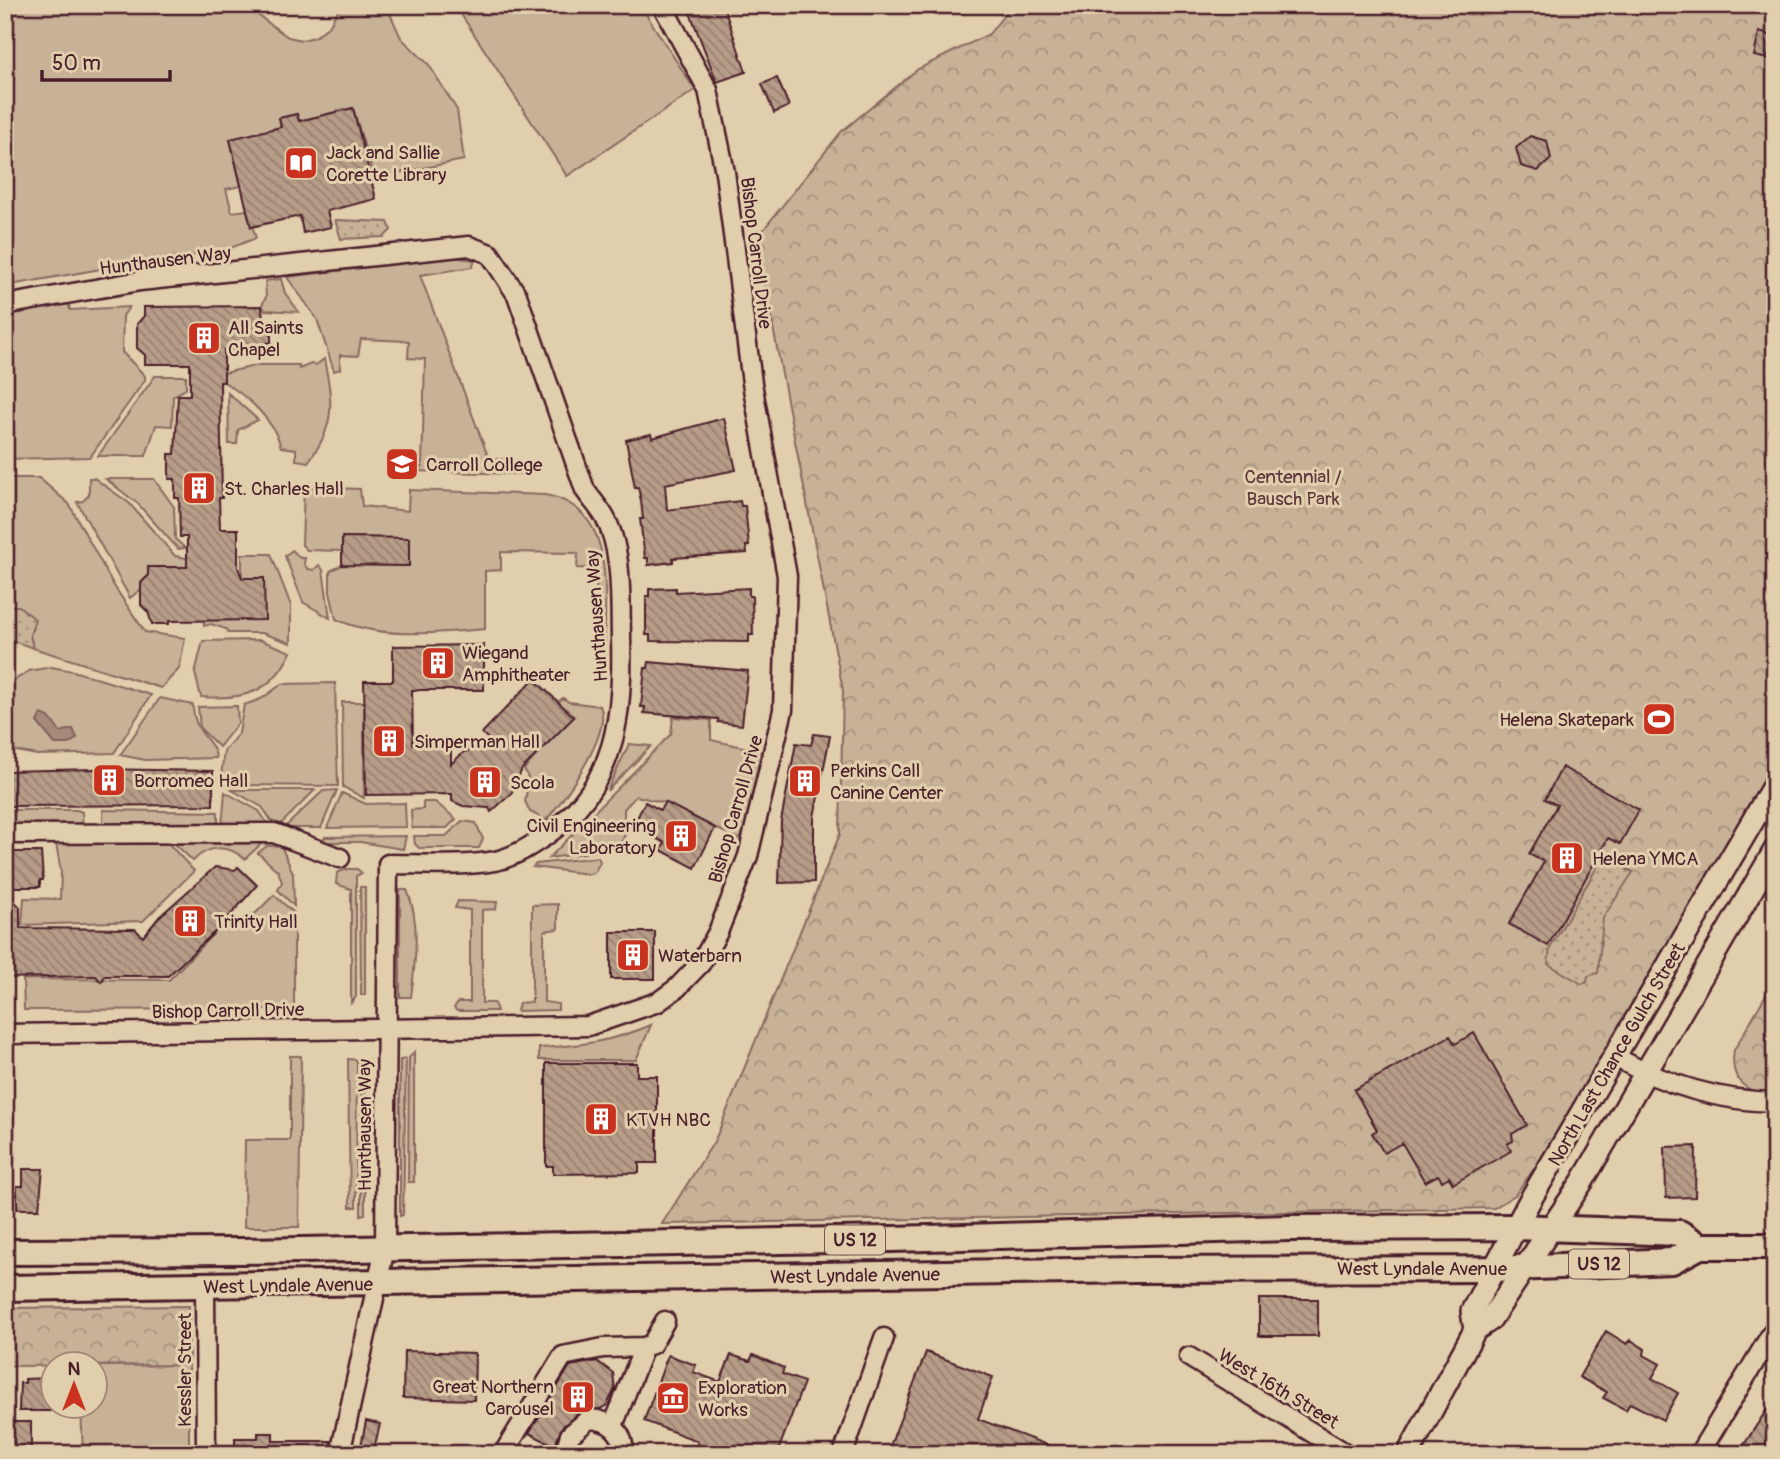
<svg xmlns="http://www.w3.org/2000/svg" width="1780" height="1459" font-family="Pangolin,sans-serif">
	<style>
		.grass { fill: #c8b297; stroke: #896861; stroke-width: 2 }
		.forest { fill: url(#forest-crowns); stroke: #896861; stroke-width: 2 }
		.garden { fill: url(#garden-dots); stroke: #896861; stroke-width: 2 }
		.water { fill: #a68a79; stroke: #815f5a; stroke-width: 2 }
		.building { fill: url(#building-back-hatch); stroke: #4a1f2b; stroke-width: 2 }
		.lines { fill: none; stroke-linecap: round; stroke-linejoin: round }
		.minor-casing { stroke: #4a1f2b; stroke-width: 23 }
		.major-casing { stroke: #4a1f2b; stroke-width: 26 }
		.highway-casing { stroke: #4a1f2b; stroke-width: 30 }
		.minor { stroke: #e1ceac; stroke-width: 18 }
		.major { stroke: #e1ceac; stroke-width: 21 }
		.highway { stroke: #e1ceac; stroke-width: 24 }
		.labels { text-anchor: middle; stroke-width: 6; stroke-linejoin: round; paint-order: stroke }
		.shield { fill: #e1ceac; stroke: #775452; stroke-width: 2 }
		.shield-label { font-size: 18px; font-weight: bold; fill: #4a1f2b }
		.poi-label { font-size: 19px; fill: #4a1f2b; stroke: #e1ceac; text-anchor: start }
		.street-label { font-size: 19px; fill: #4a1f2b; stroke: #e1ceac }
		.park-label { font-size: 19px; fill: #5d353b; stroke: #e1ceac }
	</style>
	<defs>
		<pattern id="forest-crowns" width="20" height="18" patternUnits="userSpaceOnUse" patternTransform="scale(1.75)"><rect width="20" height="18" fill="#c8b297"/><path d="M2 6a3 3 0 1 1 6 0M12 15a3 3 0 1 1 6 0" fill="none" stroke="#a4907b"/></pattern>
		<pattern id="garden-dots" width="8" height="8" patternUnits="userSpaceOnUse" patternTransform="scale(1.75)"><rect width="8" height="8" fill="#c8b297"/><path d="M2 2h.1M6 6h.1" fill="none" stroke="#a4907b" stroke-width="1.8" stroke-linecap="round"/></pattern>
		<pattern id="building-back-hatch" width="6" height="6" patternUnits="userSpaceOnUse" patternTransform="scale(1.75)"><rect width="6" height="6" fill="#b79d88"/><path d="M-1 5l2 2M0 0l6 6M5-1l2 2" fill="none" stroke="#977f6f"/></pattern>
	</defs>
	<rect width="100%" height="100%" fill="#e1ceac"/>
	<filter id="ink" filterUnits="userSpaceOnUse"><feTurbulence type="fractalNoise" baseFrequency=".0143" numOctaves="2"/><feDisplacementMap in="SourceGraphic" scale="14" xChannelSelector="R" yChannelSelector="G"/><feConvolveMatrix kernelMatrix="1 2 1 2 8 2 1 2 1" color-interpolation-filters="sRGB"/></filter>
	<g filter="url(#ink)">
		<path class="grass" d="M5,5H244L288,37L302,40L315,37L329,26L341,5L387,7L401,38L429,65L457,110L464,160L374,178L353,108L299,121L297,114L280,118L281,127L230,140L241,186L226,189L232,212L247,210L256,238L218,253L157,259L5,286Z
			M455,5H640L695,90L567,176Z
			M451,257L475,260L472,267L420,275L489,459H508L526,465L521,474L412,471V468L422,467L425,359L408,358L409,341L361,339L358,356L340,355V369L334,371L317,319L287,277Z
			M281,279L285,293L299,312L265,310L262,305L266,297L265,281Z
			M68,302L70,310L129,307L123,316L122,352L145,376V380L90,457L5,459V314Z
			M324,359C333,402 336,426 308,462L296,460V449L281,447C274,420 248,397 224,382V373L259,365H299V369L311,364L316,365Z
			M155,376H186V389L173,396L172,426L156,425L146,456H98Z
			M228,393L258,420L238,430L237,444H229Z
			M5,478H39L69,504L114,586L145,632L185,638L179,669L161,688L33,648L30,635L33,628L19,606H5Z
			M89,478H94L129,503L175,556L187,558L188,567H149L148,576L141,583V589L130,598L77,502L83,501L89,495Z
			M106,479H154L174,507L175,539L185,548L178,549L138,504Z
			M304,487L360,489L362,506L408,511L409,490L545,495C617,508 604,589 605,645L602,649L597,648L596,569L577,568L578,553L501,552V570L485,571V629C437,633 381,640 336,619L330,592V571L342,565L409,566V538L343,537L342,551L307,550L302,545Z
			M292,550L300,558H305L304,564L308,569L314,570L319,565L323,570L330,618L303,602L285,556Z
			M242,554H271L291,606V643L262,633H228L226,629L211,624L204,626V622L263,584L264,578H242Z
			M260,640L291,652C272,693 244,700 201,697L195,673L203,641Z
			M51,667L73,671L151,695L114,753L37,755L5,749V686L29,671Z
			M335,683L338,786L235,785L221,778L224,751L239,733L244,705L261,699L282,684Z
			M160,698L193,705C193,734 215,740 216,758L145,760L120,755Z
			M563,698L569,702L600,706C613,732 564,800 546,820L530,812L525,801L529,780L524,769L573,717L558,702Z
			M342,702H364V798L343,787Z
			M237,706L238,723L219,747L200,728L198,707Z
			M673,717L711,720V740L761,751L745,830L740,840L665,803L636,796L624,809V820L629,826L619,848L549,858L671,734Z
			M629,744L651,746L607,791Z
			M232,790H315L280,825L273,823L262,807Z
			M337,790L321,828H284L323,791Z
			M225,792L259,811L268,824L222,827Z
			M342,793L366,804L405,803L406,827L327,828Z
			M423,802H435L456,819L447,828H412L411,810L423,809Z
			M7,810H77L82,812L83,828L7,827Z
			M103,810L218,812V827H103Z
			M462,821L476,823L483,839L479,848H419L415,844L414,836H446Z
			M406,836L403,849L360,842H323L325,837Z
			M56,843H168L194,871L143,921L22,925L24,898L60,899L61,872Z
			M174,843H262L245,859C228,845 209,844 193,861Z
			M267,846H281L293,873L294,906L278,890L282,882L278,871L258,853Z
			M598,857L600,862L594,873L588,874L533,867L536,864Z
			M347,869H357L362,873L356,876V997L351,1003V889L336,884L337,873Z
			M360,887H365V995H361Z
			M400,890H407C421,922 415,963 411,997H400Z
			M274,895L294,913V1009L24,1010L23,979L169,980L215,932L256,913Z
			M458,901L497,902L496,909L482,910V1003H494L497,1011H457L454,1008L458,1002H470V910L455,908Z
			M558,904V929L544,931V1002L558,1004V1010L517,1011L519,1003L532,1002V905Z
			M651,1025L636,1060H539V1048C579,1046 614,1041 651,1025Z
			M414,1052V1182H408L409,1058Z
			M290,1056H301L299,1227H244L245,1140H290Z
			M348,1059L357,1060L356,1207H350Z
			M406,1059L403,1215L400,1216V1060Z
			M361,1060H365V1214L361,1215Z
			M189,1365V1454H83L81,1407L94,1406L95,1366Z"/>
		<path class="forest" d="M1012,5H1775V766L1635,1007L1536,1166L1515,1195L1494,1208L662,1224L715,1140L840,834L843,690L756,239L841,132L918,69L989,34Z
			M1775,979V1094C1746,1094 1729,1081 1734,1050Z
			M189,1306V1365L5,1366V1308Z"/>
		<path class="garden" d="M335,220L388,222L391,230L384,237L341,239Z
			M5,606H19L35,619L30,635L33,648L5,638Z
			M1603,857L1633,872L1603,918L1598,973L1588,976L1587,982L1582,984L1548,964L1550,948Z"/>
		<path class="water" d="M41,714L49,717L60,732L73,729L77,738L69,744H55L37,722Z"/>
		<path class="building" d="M687,5H723L746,72L717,82Z
			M1759,32L1773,36L1768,59L1754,56Z
			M777,78L789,106L774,113L762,84Z
			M353,108L376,199L327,211L331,227L303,233L300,216L251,227L230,139L281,127L279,118L297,114L299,121Z
			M1530,136L1547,141L1551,159L1538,171L1521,166L1516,148Z
			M262,306L263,324H271V343H263V349L224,350V382H220L222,498H219L220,529H238V567L242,578H264L265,620L169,621V624H152L148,612L141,605V583L148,576V567H187V537H180L179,498H175V479H169V454H175L178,395H190V364H145V355L137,348V324L144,316V307Z
			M724,418L736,470L665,484L667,510L740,501L741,506H745L749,546H746L747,553L673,558V562L648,565V558H645L640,519H643L641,501L638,487L635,488L626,440L651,434L652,438Z
			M342,537L409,538V566L342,565Z
			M676,588V592L749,588V596H752L753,635H749V642L650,641V635H646V596H649V589Z
			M484,645V690H412L413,744H451V764L464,752L491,742L482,733L534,679L574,717L522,769L511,794L491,812L489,808L463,806L452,801V794L366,795L364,681H393V646Z
			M649,662L748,671L742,725L718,722V719L644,713L645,707H641L645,668H648Z
			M814,734L830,736L814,817V882L779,883L781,821L796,743L811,745Z
			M1562,767L1639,810L1620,844L1608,838L1548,946L1509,924L1544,862L1529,854L1557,805L1545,799Z
			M97,769L213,771V805L5,806V771Z
			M645,802L660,810L665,802L715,828L695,868L661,850L665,843L633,826Z
			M5,852H41L43,880H40V887H5Z
			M215,867L235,870L238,867L257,885L221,926L168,976H105L101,982L96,976L5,978V892L20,907V928L135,929L143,937L159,917Z
			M611,932H655V979H611Z
			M1474,1033L1527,1125L1512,1134L1513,1141L1507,1144L1511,1151L1453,1184L1449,1177L1442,1181L1438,1175L1425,1182L1402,1143L1384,1153L1372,1133L1377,1130L1354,1090L1450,1036L1455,1044Z
			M546,1063H637V1076H657V1163H639V1173L553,1174V1166H546Z
			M1696,1146L1695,1197L1666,1198L1665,1147Z
			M23,1169H43L39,1209H17V1186H23Z
			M1259,1299H1318V1336H1259Z
			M1606,1331L1627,1344L1631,1340L1645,1349L1644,1355L1660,1364L1652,1378L1678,1393L1663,1420L1630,1403L1626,1410L1603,1398L1607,1392L1579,1377Z
			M404,1351L475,1353L474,1400L403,1398Z
			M926,1352L993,1377L978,1419L1071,1454H887Z
			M668,1355L696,1365L693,1372L720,1382L731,1355L750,1361L753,1355L784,1368L782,1374L804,1382L777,1454H694L698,1441L644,1421Z
			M597,1361L613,1373L615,1389L607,1405L600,1409L582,1410L562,1427L555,1446L529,1433L570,1366Z
			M49,1378L50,1411H19L20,1383H25V1379Z
			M1775,1397V1454H1738Z
			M366,1421L380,1424L374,1449L361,1446Z
			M5,1422H31V1448L5,1449Z
			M258,1433H273V1441H331L329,1454H235V1438H258Z"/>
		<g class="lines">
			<g class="minor-casing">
				<path id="minor" d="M5,305L140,281L469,246L490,254L517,295L585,490C591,499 599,507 604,516C623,548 620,600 621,636C623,716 617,785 547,835C531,846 514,857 495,861C460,867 423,864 388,864L385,1248L340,1454
					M5,834L274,833L340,858
					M5,1034L588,1026L658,1002L677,988L701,963L718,932L748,856L783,710L787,576L752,383L725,172L708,90L662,5
					M1615,1057C1664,1084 1718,1101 1775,1102
					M205,1287L206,1454
					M1189,1357L1347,1454
					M613,1426L644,1347
					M503,1454L563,1356L603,1348L644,1347L652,1344L665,1321
					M564,1454L570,1435L589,1419C611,1420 624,1432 624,1454
					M843,1454L884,1338
					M1699,1454L1775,1328"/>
			</g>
			<g class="major-casing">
				<path id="major" d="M1475,1330L1472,1311L1529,1202L1775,783
					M1408,1454L1475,1330L1490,1320L1582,1182L1775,850"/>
			</g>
			<g class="highway-casing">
				<path id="highway" d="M5,1252L242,1251L892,1239L1289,1228L1516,1227L1680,1233L1700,1246H1775
					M5,1288L1137,1270L1494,1269L1672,1261L1700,1246"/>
			</g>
			<use href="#minor" class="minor"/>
			<use href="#major" class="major"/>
			<use href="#highway" class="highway"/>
		</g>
	</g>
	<defs>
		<g id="library-square" transform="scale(1.75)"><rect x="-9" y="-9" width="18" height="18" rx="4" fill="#c8321e" stroke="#e1ceac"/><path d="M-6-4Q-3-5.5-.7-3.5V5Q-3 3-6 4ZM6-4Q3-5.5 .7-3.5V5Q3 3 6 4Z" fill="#fff"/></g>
		<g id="building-square" transform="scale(1.75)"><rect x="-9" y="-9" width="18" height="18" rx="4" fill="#c8321e" stroke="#e1ceac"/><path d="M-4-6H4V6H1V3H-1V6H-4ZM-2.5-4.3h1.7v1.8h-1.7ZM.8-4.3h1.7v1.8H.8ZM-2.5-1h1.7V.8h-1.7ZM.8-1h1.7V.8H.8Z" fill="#fff"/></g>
		<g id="university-square" transform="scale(1.75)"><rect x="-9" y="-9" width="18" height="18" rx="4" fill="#c8321e" stroke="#e1ceac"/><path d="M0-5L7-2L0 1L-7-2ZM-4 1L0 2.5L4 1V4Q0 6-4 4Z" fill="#fff"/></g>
		<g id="stadium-square" transform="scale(1.75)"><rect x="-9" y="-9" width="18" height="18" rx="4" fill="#c8321e" stroke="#e1ceac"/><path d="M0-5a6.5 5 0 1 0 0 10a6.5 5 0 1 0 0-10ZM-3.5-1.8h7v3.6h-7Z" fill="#fff"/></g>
		<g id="museum-square" transform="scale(1.75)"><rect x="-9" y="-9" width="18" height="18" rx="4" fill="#c8321e" stroke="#e1ceac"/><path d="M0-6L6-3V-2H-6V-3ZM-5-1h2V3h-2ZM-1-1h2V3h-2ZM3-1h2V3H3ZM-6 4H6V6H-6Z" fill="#fff"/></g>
	</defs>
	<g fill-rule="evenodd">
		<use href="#library-square" x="301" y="163"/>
		<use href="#building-square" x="204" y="338"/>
		<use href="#university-square" x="402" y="464"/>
		<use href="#building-square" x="199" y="488"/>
		<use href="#building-square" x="438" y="663"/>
		<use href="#stadium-square" x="1659" y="719"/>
		<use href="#building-square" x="389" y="741"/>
		<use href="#building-square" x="109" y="780"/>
		<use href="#building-square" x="805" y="781"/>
		<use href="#building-square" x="485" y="782"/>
		<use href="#building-square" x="681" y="836"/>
		<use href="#building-square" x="1567" y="858"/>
		<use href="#building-square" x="190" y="921"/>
		<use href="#building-square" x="633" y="955"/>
		<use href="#building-square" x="601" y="1119"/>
		<use href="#building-square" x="578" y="1397"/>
		<use href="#museum-square" x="673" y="1398"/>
	</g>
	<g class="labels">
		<g class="shield">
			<rect x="825" y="1225.5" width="60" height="29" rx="5"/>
			<rect x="1569" y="1249.5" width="60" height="29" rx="5"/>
		</g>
		<g class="shield-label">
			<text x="855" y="1246">US 12</text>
			<text x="1599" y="1270">US 12</text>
		</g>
		<g class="poi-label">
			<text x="326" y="159">Jack and Sallie<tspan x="326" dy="22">Corette Library</tspan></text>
			<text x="228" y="334">All Saints<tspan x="228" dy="22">Chapel</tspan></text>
			<text x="426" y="471">Carroll College</text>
			<text x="224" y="495">St. Charles Hall</text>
			<text x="462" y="659">Wiegand<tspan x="462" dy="22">Amphitheater</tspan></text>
			<text x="1634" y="726" text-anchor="end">Helena Skatepark</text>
			<text x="414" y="748">Simperman Hall</text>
			<text x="830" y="777">Perkins Call<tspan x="830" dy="22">Canine Center</tspan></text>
			<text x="134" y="787">Borromeo Hall</text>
			<text x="510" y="789">Scola</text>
			<text x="656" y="832" text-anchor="end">Civil Engineering<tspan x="656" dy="22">Laboratory</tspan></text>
			<text x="1592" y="865">Helena YMCA</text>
			<text x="214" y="928">Trinity Hall</text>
			<text x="658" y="962">Waterbarn</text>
			<text x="626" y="1126">KTVH NBC</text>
			<text x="554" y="1393" text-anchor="end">Great Northern<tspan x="554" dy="22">Carousel</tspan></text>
			<text x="698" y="1394">Exploration<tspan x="698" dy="22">Works</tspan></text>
		</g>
		<g class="street-label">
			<text transform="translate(757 253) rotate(83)" y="7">Bishop Carroll Drive</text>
			<text transform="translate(165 260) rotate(-7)" y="7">Hunthausen Way</text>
			<text transform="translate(596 616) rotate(-94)" y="7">Hunthausen Way</text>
			<text transform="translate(735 809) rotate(-74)" y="7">Bishop Carroll Drive</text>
			<text transform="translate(228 1010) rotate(-1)" y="7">Bishop Carroll Drive</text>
			<text transform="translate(1616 1054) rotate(-60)" y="7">North Last Chance Gulch Street</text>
			<text transform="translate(364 1125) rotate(-90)" y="7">Hunthausen Way</text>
			<text x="1422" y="1275">West Lyndale Avenue</text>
			<text transform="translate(855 1275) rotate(-1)" y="7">West Lyndale Avenue</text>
			<text transform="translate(288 1285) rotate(-1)" y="7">West Lyndale Avenue</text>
			<text transform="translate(184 1370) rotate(-90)" y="7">Kessler Street</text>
			<text transform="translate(1279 1388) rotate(31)" y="7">West 16th Street</text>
		</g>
		<g class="park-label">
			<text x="1293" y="483">Centennial /<tspan x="1293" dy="22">Bausch Park</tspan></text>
		</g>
	</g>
	<rect width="1780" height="1459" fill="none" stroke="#e1ceac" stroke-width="28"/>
	<rect x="14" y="14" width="1752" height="1431" fill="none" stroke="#4a1f2b" stroke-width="2.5" filter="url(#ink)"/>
	<g transform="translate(74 1385)"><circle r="33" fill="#e1ceac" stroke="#a58878" stroke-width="2"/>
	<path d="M0-5L12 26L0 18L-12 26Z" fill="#c8321e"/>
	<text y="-10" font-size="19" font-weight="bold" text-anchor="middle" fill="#4a1f2b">N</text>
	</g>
	<path d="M42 70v10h128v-10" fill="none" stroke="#4a1f2b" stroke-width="3.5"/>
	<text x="52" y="70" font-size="21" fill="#4a1f2b" stroke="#e1ceac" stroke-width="5" paint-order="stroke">50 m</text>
</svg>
